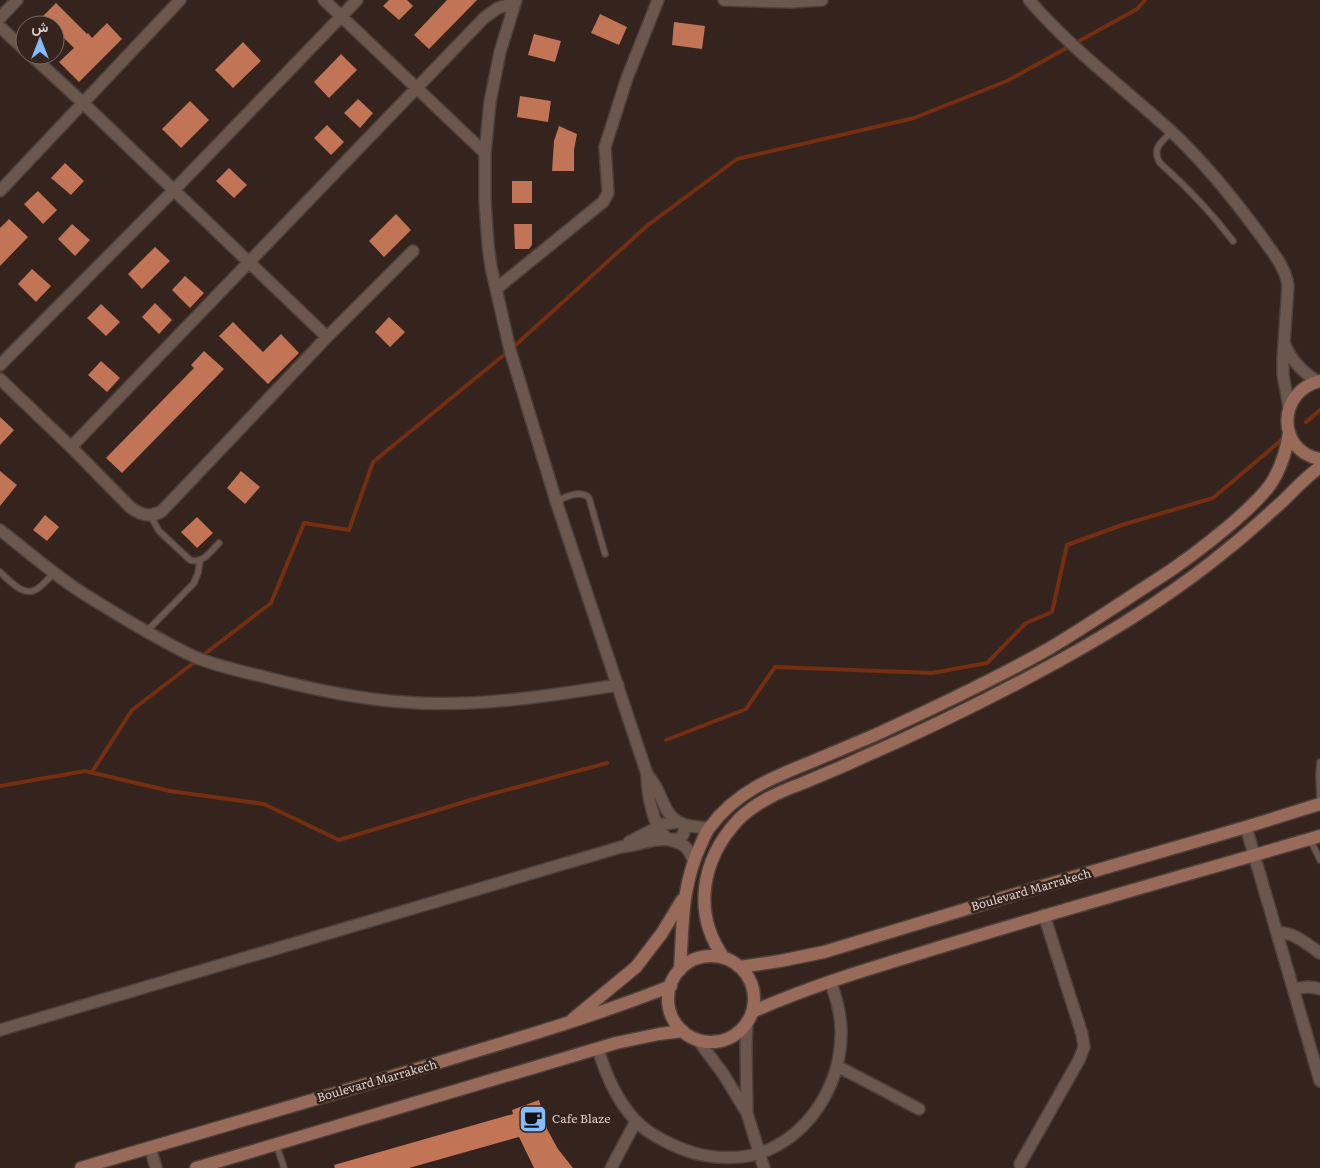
<svg xmlns="http://www.w3.org/2000/svg" width="1320" height="1168" font-family="Literata,Vazirmatn,serif">
	<style>
		.lines { fill: none; stroke-linecap: round; stroke-linejoin: round }
		.stream { stroke: #742e11; stroke-width: 4 }
		.building { fill: #c27457 }
		.lane-casing { stroke: #4e3f3a; stroke-width: 8 }
		.street-casing { stroke: #4e3f3a; stroke-width: 14 }
		.secondary-casing { stroke: #4e3f3a; stroke-width: 15 }
		.lane { stroke: #6c574f; stroke-width: 5.5 }
		.street { stroke: #6c574f; stroke-width: 11 }
		.secondary { stroke: #976a59; stroke-width: 12 }
		.labels { text-anchor: middle; stroke-width: 5; stroke-linejoin: round; paint-order: stroke }
		.street-label { font-size: 12px; fill: #ded1cd; stroke: #35231d }
		.poi-label { font-size: 12px; fill: #ded1cd; stroke: #35231d; text-anchor: start }
	</style>
	<rect width="100%" height="100%" fill="#35231d"/>
	<g class="lines">
		<path class="stream" d="M1306,422L1320,410
			M202,656L271,603L304,523L349,530L373,462L510,350L648,225L737,159L914,118L1007,81L1137,9L1145,0
			M666,740L746,709L775,667L932,673L987,663L1026,623L1052,612L1067,545L1122,525L1213,498L1285,437
			M92,772L132,710L196,661
			M0,786L85,771L170,791L264,804L339,840L484,796L607,763"/>
	</g>
	<path class="building" d="M389,0H407L413,6L399,20L383,6Z
		M447,0H477L429,49L414,35Z
		M56,3L87,34L88,33L92,38L107,23L122,39L79,82L59,62L74,48L55,29V25H51L42,17Z
		M600,14L627,27L619,45L591,33Z
		M674,22L705,26L702,49L672,45Z
		M534,34L561,41L555,62L528,55Z
		M243,42L261,61L233,88L215,70Z
		M341,54L357,70L329,98L314,82Z
		M520,96L551,101L548,122L517,117Z
		M358,99L373,113L360,128L344,113Z
		M190,101L209,120L181,148L162,129Z
		M327,125L344,142L331,155L314,138Z
		M559,126L577,134L574,150V171H552L554,141Z
		M65,163L84,181L71,195L51,178Z
		M229,168L247,185L234,198L216,181Z
		M512,181H532V203H512Z
		M38,191L57,210L43,224L24,204Z
		M396,214L411,230L384,257L369,241Z
		M9,219L28,237L0,266V228Z
		M72,224L90,240L75,256L58,239Z
		M514,224H532V245L529,249H515Z
		M155,247L170,261L142,289L128,274Z
		M32,269L51,286L36,302L18,284Z
		M185,276L204,293L190,308L172,290Z
		M155,303L172,320L159,334L142,317Z
		M101,304L120,322L106,336L87,318Z
		M389,317L405,332L390,347L375,332Z
		M233,322L263,352L281,334L299,353L268,384L219,336Z
		M204,351L224,369L122,473L106,458L194,368L191,365Z
		M101,361L120,378L107,392L88,375Z
		M0,417L14,430L0,445Z
		M0,471L17,485L0,506Z
		M241,471L260,487L245,504L227,488Z
		M45,515L59,527L47,541L33,530Z
		M197,517L213,533L197,548L181,532Z
		M539,1100L547,1129L558,1149L573,1168H534L519,1137L409,1168H335L334,1165L513,1114L512,1110Z"/>
	<g class="lines">
		<g class="lane-casing">
			<path id="lane" d="M1171,132C1162,142 1151,148 1160,163C1187,187 1211,212 1233,241
				M556,501C566,497 581,489 589,498L605,554
				M150,515L159,531L190,560C203,564 211,551 219,543
				M0,572C9,580 24,598 37,589C43,585 49,578 54,573
				M147,631L194,583L198,573L200,561
				M1320,762L1319,775L1320,799
				M1310,839L1320,860
				M276,1143L284,1168"/>
		</g>
		<g class="street-casing">
			<path id="street" d="M324,0L485,153
				M516,0L500,52L490,102L485,153V201L488,245L491,267L510,350L556,501L647,774C650,778 654,783 656,787C663,800 666,817 681,823C689,827 700,827 709,828
				M724,0L791,2L822,0
				M1029,0C1072,50 1124,88 1172,132C1206,164 1234,199 1261,236C1272,252 1286,267 1288,286L1283,358V375L1289,407
				M0,18L17,0
				M0,27L25,50
				M31,55L83,103L327,337
				M0,191L180,0
				M496,289L603,202L608,193L605,147L627,78L658,0
				M1284,343C1291,360 1302,372 1317,381
				M0,365L173,191L357,0
				M0,379L71,447L130,507C140,515 151,518 162,511L327,337L413,251
				M71,447L484,18L498,8L515,3
				M0,530C26,550 51,572 78,590C101,605 125,619 149,633C166,642 182,652 200,659C221,667 244,672 265,677C311,689 356,699 403,702C475,708 547,696 618,685
				M647,774C647,792 653,829 668,839C673,842 679,842 683,845C688,848 691,855 694,861
				M1246,827L1320,1081
				M629,842L664,824L678,822
				M1277,933C1293,931 1307,944 1320,953
				M1294,990C1303,986 1311,986 1320,989
				M0,1030L621,847L634,845L655,840L678,839L683,835L685,828L683,824
				M698,1040L724,1075L747,1113L764,1168
				M598,1049C606,1075 616,1099 635,1120C649,1135 674,1147 694,1153C720,1160 752,1160 776,1146C815,1125 840,1081 841,1036C842,1017 837,999 830,981
				M837,1066L919,1109
				M747,1111L746,1046L747,1021
				M150,1147L156,1168
				M1020,1164L1079,1060L1084,1047L1082,1034L1044,915
				M611,1168L636,1121"/>
		</g>
		<g class="secondary-casing">
			<path id="secondary" d="M1320,381C1277,391 1276,451 1320,459
				M668 999a43 43 0 1 1 86 0a43 43 0 1 1-86 0Z
				M724,958C692,913 701,860 738,820C756,802 779,792 803,783C822,775 842,767 861,758C928,729 993,697 1057,662C1117,629 1176,592 1229,548C1248,533 1265,517 1283,501C1295,489 1306,477 1320,467
				M740,967L780,961L824,952L1039,887L1246,827L1320,804
				M680,970C683,924 681,885 702,842C704,837 706,832 710,827C736,792 771,778 811,762C832,753 854,744 875,735C934,708 994,680 1050,648C1085,627 1119,604 1153,582C1180,565 1205,546 1230,525C1244,513 1259,500 1270,485C1281,469 1286,452 1289,433
				M752,1012C819,982 889,963 960,941C1079,905 1200,871 1320,836
				M573,1019L636,967L662,933L682,900
				M81,1168C208,1130 336,1094 463,1055C533,1034 603,1013 671,986
				M196,1168L616,1043L659,1034L683,1031"/>
		</g>
		<use href="#lane" class="lane"/>
		<use href="#street" class="street"/>
		<use href="#secondary" class="secondary"/>
	</g>
	<defs>
		<g id="cafe-square" transform="scale(1.4375)"><rect x="-9" y="-9" width="18" height="18" rx="4" fill="#82bcfa" stroke="#35231d"/><path d="M-5.5-4.5H6V0H3Q3 3.5 0 3.5H-2.5Q-5.5 3.5-5.5 0ZM3-3.2v2h1.7v-2ZM-6 4.5H4V6H-6Z" fill="#111"/></g>
	</defs>
	<g fill-rule="evenodd">
		<use href="#cafe-square" x="533" y="1119"/>
	</g>
	<g class="labels">
		<g class="street-label">
			<text transform="translate(1031 890) rotate(-16)" y="4">Boulevard Marrakech</text>
			<text transform="translate(377 1081) rotate(-16)" y="4">Boulevard Marrakech</text>
		</g>
		<g class="poi-label">
			<text x="552" y="1123">Cafe Blaze</text>
		</g>
	</g>
	<g transform="translate(40 40)"><circle r="24" fill="#35231d" stroke="#796963"/>
	<path d="M0-4L9 19L0 12L-9 19Z" fill="#82bcfa"/>
	<text y="-8" font-size="14" font-weight="bold" text-anchor="middle" fill="#ded1cd">ش</text>
	</g>
</svg>
